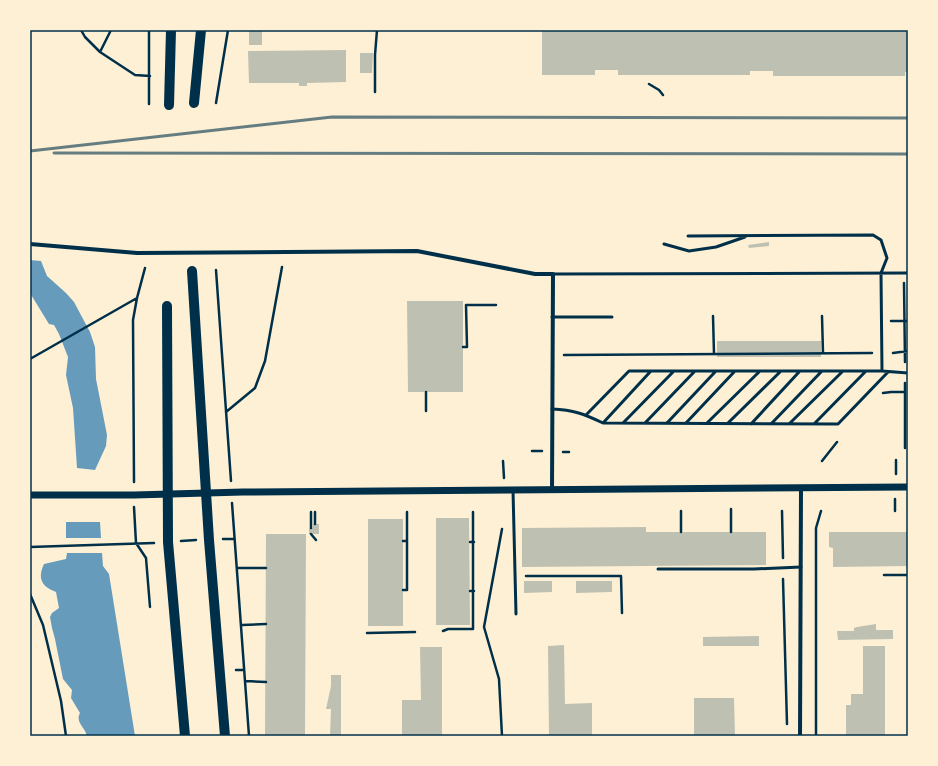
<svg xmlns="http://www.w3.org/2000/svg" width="938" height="766" font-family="'PT Serif',serif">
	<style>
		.water { fill: #669bbc }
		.building { fill: #bec0b2 }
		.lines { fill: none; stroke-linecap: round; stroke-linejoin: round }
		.path { stroke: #003049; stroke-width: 2.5 }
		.service { stroke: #003049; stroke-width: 3 }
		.minor { stroke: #003049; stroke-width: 4 }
		.tertiary { stroke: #003049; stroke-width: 7 }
		.primary { stroke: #003049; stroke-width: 10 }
		.rail { stroke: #657d81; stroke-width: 3 }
		.neatline { fill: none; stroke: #003049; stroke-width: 1.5 }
	</style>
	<rect width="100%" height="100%" fill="#fdf0d5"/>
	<path class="water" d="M30,260L41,261L47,276L66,293L74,302L90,332L95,347L96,379L107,435L106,446L95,470L77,468L73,408L66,375L68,357L59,334L54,325L49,324L30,293Z
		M66,522H100L101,538H66Z
		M67,553H102L103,566L109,574L135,736H87C85,727 75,722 80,713L71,698L72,690L63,679L55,639L52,628L50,617L52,613L59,608L56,592C42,587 37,579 44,564L66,559Z"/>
	<path class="building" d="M249,30H262V45H249Z
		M542,30H908V72H905V76H773V71H750V75H618V70H595V75H542Z
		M346,50V82L307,83V86H299V83H249L248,51Z
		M360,53H373L372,73H360Z
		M769,242V246L749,248L748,245Z
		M407,301H463V392H408Z
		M717,341H821V357H717Z
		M436,518H469L470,625H436Z
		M368,519H403V626H368Z
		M313,524H319V534H309V528H313Z
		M646,527V532H766V565L522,567V528Z
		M829,532H908V566L833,567V548L829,547Z
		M266,534H306L305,736H265Z
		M524,581H552V592L524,593Z
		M576,581H612V592L576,593Z
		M876,624V630H893V639L838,640L837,631H854V628L857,627Z
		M759,636V646H703V637Z
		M564,645L565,704L592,703V736H549L548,646Z
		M863,646H885V736H846V705H851V694H863Z
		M420,647H442V736H402V700H421Z
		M331,675H341V736H330L331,709H326L331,686Z
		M694,698H734L735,736H694Z"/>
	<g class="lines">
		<path class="path" d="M81,30L85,37L100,52L135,75L150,76
			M100,52L111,30
			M649,84L659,90L663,95
			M375,92V55L377,30
			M216,103L228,30
			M149,104V30
			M216,270L231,481
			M904,283L905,362
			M713,316L714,354
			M822,316L823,353
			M891,321H908
			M463,347H467L466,305H496
			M893,353L908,351
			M564,355L872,353
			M30,359L137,298
			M905,383V448
			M426,392V411
			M883,393L891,392H905
			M226,412L255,388L265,361L282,267
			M532,451H542
			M563,452H569
			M503,461L504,478
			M822,461L837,442
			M896,474V460
			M134,482L133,320L137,298L145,268
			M232,503L249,736
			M134,507L136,543L146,558L150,607
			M731,509V532
			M681,511V532
			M782,511L783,558
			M895,511V499
			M315,524V512
			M311,528V512
			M311,534L316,540
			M223,539H234
			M181,541L196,540
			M403,541H407
			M470,542H474
			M30,547L154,543
			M237,568H266
			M884,575H908
			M526,576H621L622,613
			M783,579L787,724
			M403,590H407V512
			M470,591H474
			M30,594L43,625L61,701L66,736
			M242,625L266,624
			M443,631L448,629H473V512
			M367,633L415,632
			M236,670H244
			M245,681L266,682
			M502,736L499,679L484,627L502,529
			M816,736V528L821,511"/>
		<path class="service" d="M688,236L873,235L881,240L887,258L881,273L882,371
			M664,244L689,251L716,247L745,237
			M553,274L908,273
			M552,317H612
			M552,409C574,410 584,414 603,423L838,424L888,372
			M586,415L629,371H882L908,373
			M603,423L650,372
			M623,423L673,372
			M645,423L695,371
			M667,423L715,372
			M686,423L735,371
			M707,423L759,372
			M728,423L780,372
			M751,424L799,372
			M771,424L821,372
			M789,424L842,372
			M814,424L866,371
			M513,490L516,614
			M658,569H754L801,567"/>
		<path class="minor" d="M30,244L137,253L417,251L535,274H553L552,489
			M800,736L801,488"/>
		<path class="tertiary" d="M30,495H134L243,492L908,487"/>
		<path class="primary" d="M194,103L201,30
			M169,105L171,30
			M192,271L209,540L225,736
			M167,306L168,542L185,736"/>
		<path class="rail" d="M30,151L332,117L908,118
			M54,153L908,154"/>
	</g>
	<rect width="938" height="766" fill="none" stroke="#fdf0d5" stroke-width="62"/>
	<rect x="31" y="31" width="876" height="704" class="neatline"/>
</svg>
